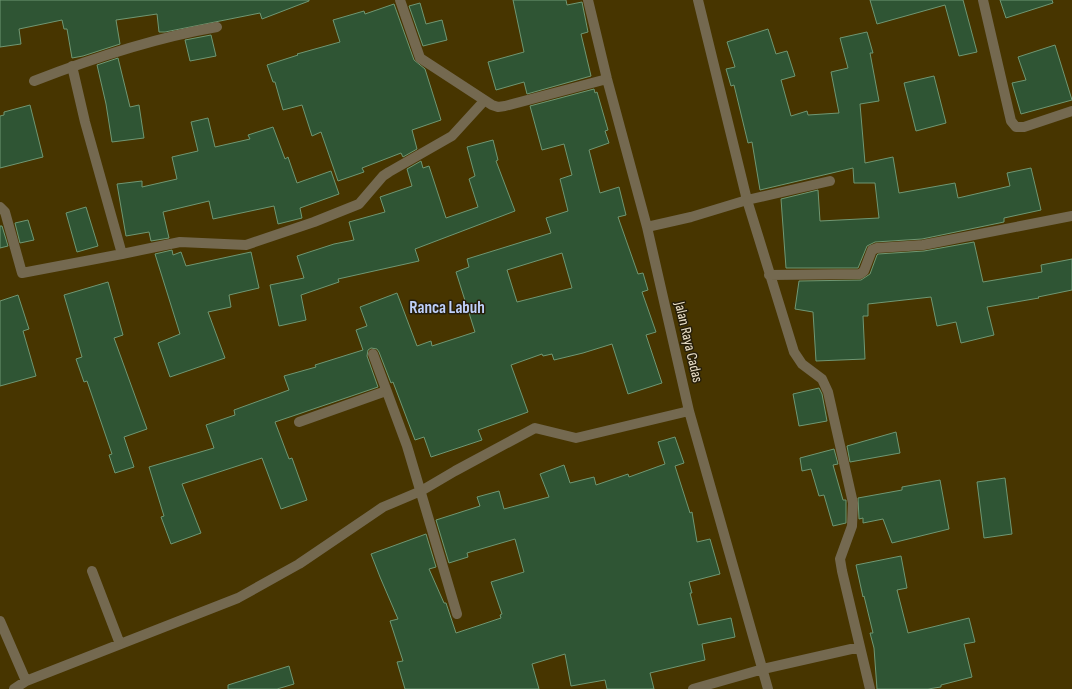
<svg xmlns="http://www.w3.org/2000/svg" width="1072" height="689" font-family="'Sofia Sans Condensed',sans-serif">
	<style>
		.building { fill: #2f5534; stroke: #6f9773; fill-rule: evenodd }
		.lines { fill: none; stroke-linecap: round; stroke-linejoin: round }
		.minor { stroke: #746950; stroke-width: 10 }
		.labels { text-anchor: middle; stroke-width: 3; stroke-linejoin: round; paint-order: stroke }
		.street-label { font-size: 15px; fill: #eadfc7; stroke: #261e0a }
		.quarter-label { font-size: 17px; font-weight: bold; fill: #bfd0f9; stroke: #261e0a }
	</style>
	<rect width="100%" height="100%" fill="#473500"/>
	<path class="building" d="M0,0H309V1L262,19L260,13L165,32H159L157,14L116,20L120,44L83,56L72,58L67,29H64L62,20L19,29L21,44L0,47Z
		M513,0H566L567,5L582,2L588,32L581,34L591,76L527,94L524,82L496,90L488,62L524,52Z
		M870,0H963L977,52L959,56L945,5L877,24Z
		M1000,0H1052L1053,3L1006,18Z
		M420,3L426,24L442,20L447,40L423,46L409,6Z
		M394,4L414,60L425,69L441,120L412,130L417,149L403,157L401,153L362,168L364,172L338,181L321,132L312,136L302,105L283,110L275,82H273L267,65L298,55L297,54L340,42L333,20L364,11L365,14Z
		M768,29L776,54L787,51L795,76L781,80L791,116L807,111L808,115L839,113L831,72L848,68L840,38L867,32L873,53H870L879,101L860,104L865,163L893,157L899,193L955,183L958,198L1010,186L1007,173L1031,168L1041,210L1004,218V222L922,239L875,242L867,246L858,268H786L781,199L818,190L820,221L879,218L875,183H854L853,168L760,190L752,142L748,143L734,85L731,86L726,69L735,67L727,42Z
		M211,35L216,56L190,61L185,40Z
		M1055,45L1072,100L1021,114L1012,83L1026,80L1018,57Z
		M118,58L130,107L139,105L144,138L112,142L106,104L97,65Z
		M934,76L946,123L916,131L904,83Z
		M594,89L595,93L597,92L608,130L605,131L609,143L589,150L600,193L619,187L626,215L618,217L638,274L643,273L648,290L642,292L656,332L646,335L662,383L628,394L612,344L583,353L554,360L552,354L543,356L542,354L511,365L528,412L478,430L482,440L431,457L424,437L415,440L393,382L391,383L379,352L377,349L371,348L368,350L367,356L378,387L275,422L289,459L292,458L307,500L281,509L262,458L182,484L201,533L171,544L161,517L164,516L149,467L214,448L206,425L235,415L234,410L289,390L284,376L316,367L315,365L363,350L356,330L367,326L360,307L397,293L417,346L431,341L432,346L475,332L456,272L469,267L467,259L551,233L546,218L568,211L560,179L572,175L564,144L542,150L530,106ZM562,253L572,288L517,302L507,270Z
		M30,105L43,157L0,168V116L4,115V112Z
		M208,118L215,147L250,139L248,135L273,127L285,159L288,157L297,183L331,171L339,194L300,208L302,218L278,224L274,206L213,219L209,201L163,212L169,238L151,241L149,232L126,236L117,184L142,181V187L177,179L172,157L198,151L191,122Z
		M493,140L498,160L496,161L515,211L415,249L419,261L338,279L339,282L301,295L306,320L279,326L270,285L304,278L297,256L334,244L354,240L349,222L385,212L380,197L412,186L407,169L421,161L423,168L429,166L446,218L478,207L469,179L475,176L467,147Z
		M86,207L98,246L77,252L66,213Z
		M28,220L34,240L20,243L15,223Z
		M0,226H2L8,246L0,248Z
		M974,242L983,282L1042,272L1041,265L1072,259V290L1038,297L1039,298L987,307L994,335L961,343L956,322L937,326L931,297L868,304V316H863L865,359L816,361L813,312L795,309L799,281L861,280L870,274L877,255L878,254L924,251Z
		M172,250L173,255L181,252L186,266L251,252L259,288L229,295L231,307L208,312L225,358L170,377L158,343L180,334L155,254Z
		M108,282L123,335L114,338L147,429L124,437L134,467L115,473L109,455L112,454L87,381L84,382L76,359L82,357L64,295Z
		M18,295L29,329L23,331L36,376L0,386V301Z
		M819,388L822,394L827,421L799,426L793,394Z
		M896,432L900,453L850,462L847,446Z
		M675,437L684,463L675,466L690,513L692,512L697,542L710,539L720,574L689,582L692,593H690L698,625L731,618L735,637L702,644L705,660L650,673L654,689H607L605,680L571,686L565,654L532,664L539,689H405L397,662L403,661L390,621L398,619L380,577L371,554L426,534L436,567L429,569L444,603H446L456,633L501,618L500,615L502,614L491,582L524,572L515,539L467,553L468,557L449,563L436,520L480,506L477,497L499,491L504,509L549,497L540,474L564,465L570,483L594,477L596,485L628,474L629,477L665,464L658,442Z
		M834,449L838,464L833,465L843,500H846V523L833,526L824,495L819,496L811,469L802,471L800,458Z
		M1005,478L1012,534L984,538L977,482Z
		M940,480L949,529L892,543L883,519L863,523V518L859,519L858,498L902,490V487Z
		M901,556L907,588L897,590L908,633L969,618L975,642L964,644L972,677L941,685V687L928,689H877L874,648L870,633H873L864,596L863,597L856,565Z
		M289,666L294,684L277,689H228V685Z"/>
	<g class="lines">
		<path class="minor" d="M400,0L420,58L492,105L498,107L505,106L607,79
			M588,0L607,79L647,227L689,411L768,689
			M698,0L747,200L794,352L802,364L822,379L828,392L853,503L852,526L840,559L842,571L870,689
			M983,0L1011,121L1016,127H1024L1072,111
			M72,66L85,122L122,254L180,242L246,245L314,222L359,204L383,176L389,172L452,136L484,101
			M34,81C93,58 154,38 217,27
			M0,207L5,212L22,273L122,254
			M647,227L691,217L747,200L830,181
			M769,275L860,274L864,271L872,250L877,248L923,245L1072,216
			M373,354L407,446L457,614
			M299,422L386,391
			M92,571L120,644
			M0,621L26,681
			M14,689L26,681L238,598L299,564L383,507L421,491L455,471L535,428L576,438L689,411
			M693,689L763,669L860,647"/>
	</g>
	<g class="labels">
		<g class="street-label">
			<text transform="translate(689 342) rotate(77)" y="5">Jalan Raya Cadas</text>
		</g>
		<g class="quarter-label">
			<text x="447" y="313">Ranca Labuh</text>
		</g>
	</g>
</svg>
